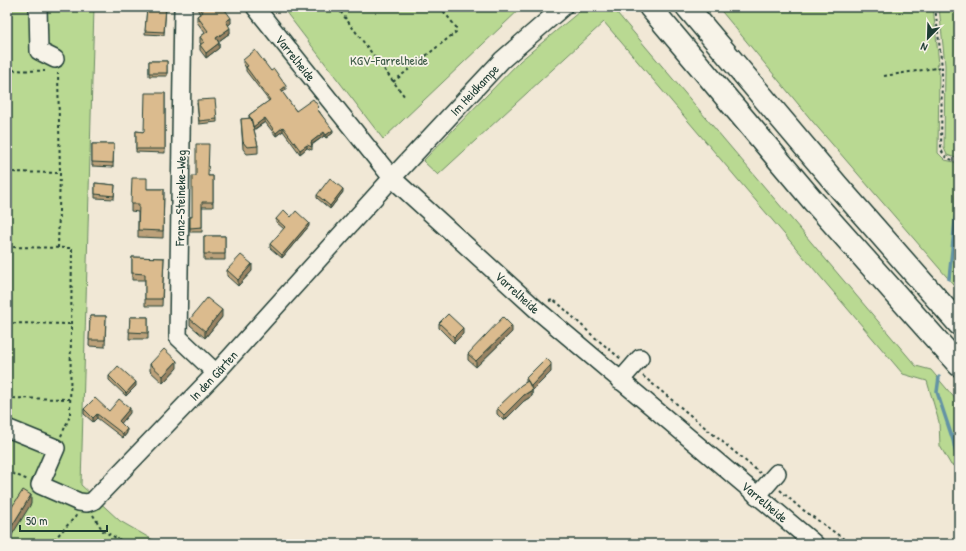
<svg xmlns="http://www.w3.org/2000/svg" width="966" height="551" font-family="'Patrick Hand',sans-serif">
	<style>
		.green { fill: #b9d992; stroke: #6c8b63 }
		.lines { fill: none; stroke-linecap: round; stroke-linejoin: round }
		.stream { stroke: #6393a5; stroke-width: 3.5 }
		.minor-casing { stroke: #1f3d34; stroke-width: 20 }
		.highway-casing { stroke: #1f3d34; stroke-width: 25 }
		.path { stroke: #1f3d34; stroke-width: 2; stroke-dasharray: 3 3; stroke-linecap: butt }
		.minor { stroke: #f7f3e8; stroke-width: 17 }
		.highway { stroke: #f7f3e8; stroke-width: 22 }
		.wall { fill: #bca17a; stroke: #1f3d34 }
		.shaded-wall { fill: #998363; stroke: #1f3d34 }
		.building { fill: #dbbb8e; stroke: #1f3d34 }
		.labels { text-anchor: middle; stroke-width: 3.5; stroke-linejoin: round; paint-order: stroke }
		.street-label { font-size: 13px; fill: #1f3d34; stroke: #f7f3e8 }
		.park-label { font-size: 13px; fill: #3e5c47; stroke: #f7f3e8 }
	</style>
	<rect width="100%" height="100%" fill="#f1e8d6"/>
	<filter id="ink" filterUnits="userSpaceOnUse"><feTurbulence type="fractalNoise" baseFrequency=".025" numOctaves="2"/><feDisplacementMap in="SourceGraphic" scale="8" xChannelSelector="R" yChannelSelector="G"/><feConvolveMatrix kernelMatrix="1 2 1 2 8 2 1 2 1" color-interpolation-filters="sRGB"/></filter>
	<g filter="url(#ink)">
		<path class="green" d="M7,7H94L81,485L120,521L160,544H7Z
			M282,7H522L383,139Z
			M585,7H612L916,366L931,370L957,401L959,408V467L951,465L940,446L939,422L927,381L903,374L604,22L438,175L423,161L520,61Z
			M718,7H933L939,64L936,65L939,70L938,153L945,160L959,163V291L813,122Z
			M939,7H959V159L947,155L944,148L945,65Z"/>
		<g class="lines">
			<path class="stream" d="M949,279L959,183
				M939,377L937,392L953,440L959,468"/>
			<g class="minor-casing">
				<g id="minor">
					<path d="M38,7L39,51L55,59"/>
					<path d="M183,7L178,337L216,373"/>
					<path id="s1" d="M255,7L392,178L536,309L815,544"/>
					<path d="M620,381L640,358"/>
					<path id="s2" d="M7,428L56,448L40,485L79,502L87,503L93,501L216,373L392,178L502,60L563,7"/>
					<path d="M757,496L777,473"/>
				</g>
			</g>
			<g class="highway-casing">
				<path id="highway" d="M650,7L814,202L959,365
					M687,7L837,185L959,324"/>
			</g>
			<path class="path" d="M337,7L405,97
				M935,7L942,67L941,149C944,158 950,160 959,161
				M7,70L45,71
				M884,76L942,67
				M393,82L456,32V27L440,7
				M7,172L60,173
				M7,247L72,248L70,416L61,436
				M58,248L60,173L58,73
				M549,301L553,300L559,304L592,335L621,359
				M7,323L71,324
				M643,376L760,473
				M7,398L70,399
				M7,471L28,480
				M780,490L799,507L851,544
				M93,515L103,531L128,544
				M50,544L77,515"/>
			<use href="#minor" class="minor"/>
			<use href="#highway" class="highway"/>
		</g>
		<path class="wall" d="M147,7H166L164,35L145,34Z
			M196,7H223L231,23L228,25L230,33L219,41V48L206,58L200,50V45L201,44L200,43V37L205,33L197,22V16L200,14Z
			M243,60L271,71L286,90L282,92L296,111H319L333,133L326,138L324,136L312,145V150L307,148L300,154L283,131L276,136L265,122L254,130L258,146V153L247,154L243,149L241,119H249V115L269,101L246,71V68L243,63Z
			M149,61H167V76H149Z
			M165,93V153L136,152V131L144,132Z
			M197,103L217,119V122L199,124Z
			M92,144H114L113,167L92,166Z
			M208,176H213V207H202V232H190V217H192Z
			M95,183L115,185L114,199L95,198Z
			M147,189H164L163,238L138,237V212L131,211V204Z
			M343,192L330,209L317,198V195Z
			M291,217L309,226L282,258L270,248V244L284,229L276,222V219Z
			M204,236H225V260H204Z
			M132,257L164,258L162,306H145V280H132Z
			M227,270L252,271L238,286L227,276Z
			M90,316H106L105,347L89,346Z
			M130,317H148V339H129Z
			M222,317L205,338L190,325V319Z
			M439,323L463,334L454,343L439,328Z
			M512,332L476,367L468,360V354Z
			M150,364L177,368L163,383L150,371Z
			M551,372L532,391V396L524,401L504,421L497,414V408L526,382V378Z
			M109,376L136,386L126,396L109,380Z
			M84,409L130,413L121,423L127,433L123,438L97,418L93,422L84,414Z"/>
		<path class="shaded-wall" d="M231,18V23L226,27V21Z
			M230,28V33L216,43V38Z
			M219,43V48L206,58V53Z
			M286,86V90L281,93V90Z
			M265,118V122L253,130V127Z
			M283,127V131L276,136V133Z
			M333,130V133L326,138V135Z
			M324,132V136L311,145V142Z
			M307,145V148L300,154V150Z
			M343,189V192L330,209V206Z
			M309,223V226L282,258V255Z
			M252,264V271L238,286V280Z
			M222,310V317L205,338V331Z
			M512,326V332L476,367V361Z
			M463,328V334L454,343V337Z
			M177,361V368L163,383V376Z
			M551,365V372L532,391V396L524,401L504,421V415L524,395L531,391V386Z
			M136,382V386L126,396V393Z
			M130,408V413L119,426V421Z
			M97,414V418L93,422V418Z
			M127,429V433L123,438V434Z
			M31,495V504L7,543V534Z"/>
		<path class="building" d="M147,7H166L164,32L145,31Z
			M199,7H223L231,18L226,21L230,28L216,38L219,43L206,53L200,45L204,42L200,37L208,31L197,16L203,12Z
			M255,50L271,71L274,69L286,86L281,90L296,111L313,99L319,107L317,109L333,130L326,135L324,132L311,142L312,147L307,145L300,150L283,127L276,133L265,118L253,127L251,118H250L249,115L270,100L246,67L248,66L243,60Z
			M149,61H167V73H149Z
			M145,93H165V149H136V131L144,132Z
			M215,99L217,119L199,121L197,100Z
			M251,118L258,146L247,147L243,142L241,119Z
			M92,144H114L113,163L92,162Z
			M196,144H209L208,176H213V202H202V227L190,228V217H192V176H196Z
			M132,178H147V189H164L163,231L138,230L139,204H131Z
			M330,178L343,189L330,206L317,195Z
			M95,183L115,185L114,196L95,194Z
			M284,210L291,217L296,211L309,223L282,255L270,244L285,227L276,219Z
			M204,236H225V254H204Z
			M241,255L252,264L238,280L227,270Z
			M132,257L164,258L162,299H145V274L132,273Z
			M207,298L222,310L205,331L190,319Z
			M448,314L463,328L454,337L439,323Z
			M90,316H106L105,340H89Z
			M130,317H148V333L129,332Z
			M503,317L512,326L476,361L468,354Z
			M164,349L177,361L163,376L150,364Z
			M546,358L551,363V365L531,386L526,378Z
			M118,366L136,382L126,393L109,376Z
			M528,381L532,390L524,395L504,415L497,408L521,385Z
			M95,398L109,411L119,399L130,408L119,421L127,429L123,434L97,414L93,418L84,409Z
			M23,490L31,495L7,534V513H8Z"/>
	</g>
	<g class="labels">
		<g class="street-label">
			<text dy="5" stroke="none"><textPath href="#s1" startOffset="65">Varrelheide</textPath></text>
			<text dy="5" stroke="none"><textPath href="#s2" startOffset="711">Im Heidkampe</textPath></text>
			<text transform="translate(180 198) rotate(-89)" y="5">Franz-Steineke-Weg</text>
			<text dy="5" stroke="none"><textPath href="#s1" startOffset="389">Varrelheide</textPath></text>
			<text dy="5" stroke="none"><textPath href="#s2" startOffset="324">In den Gärten</textPath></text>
			<text dy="5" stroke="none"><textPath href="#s1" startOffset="713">Varrelheide</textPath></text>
		</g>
		<g class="park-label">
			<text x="389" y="65">KGV-Farrelheide</text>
		</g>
	</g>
	<rect width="966" height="551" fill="none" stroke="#f7f3e8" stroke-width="24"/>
	<rect x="12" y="12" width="942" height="527" fill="none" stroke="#1f3d34" stroke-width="1.5" filter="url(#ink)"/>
	<g transform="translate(928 38) rotate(203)" stroke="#f7f3e8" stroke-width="3" paint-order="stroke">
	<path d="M0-3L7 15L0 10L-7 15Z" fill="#1f3d34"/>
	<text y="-6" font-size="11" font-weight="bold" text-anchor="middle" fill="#1f3d34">N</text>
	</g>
	<path d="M20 525v6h87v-6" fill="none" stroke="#1f3d34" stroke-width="2"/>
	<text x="26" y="525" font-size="12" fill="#1f3d34" stroke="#f7f3e8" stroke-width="3" paint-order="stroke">50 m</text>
</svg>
